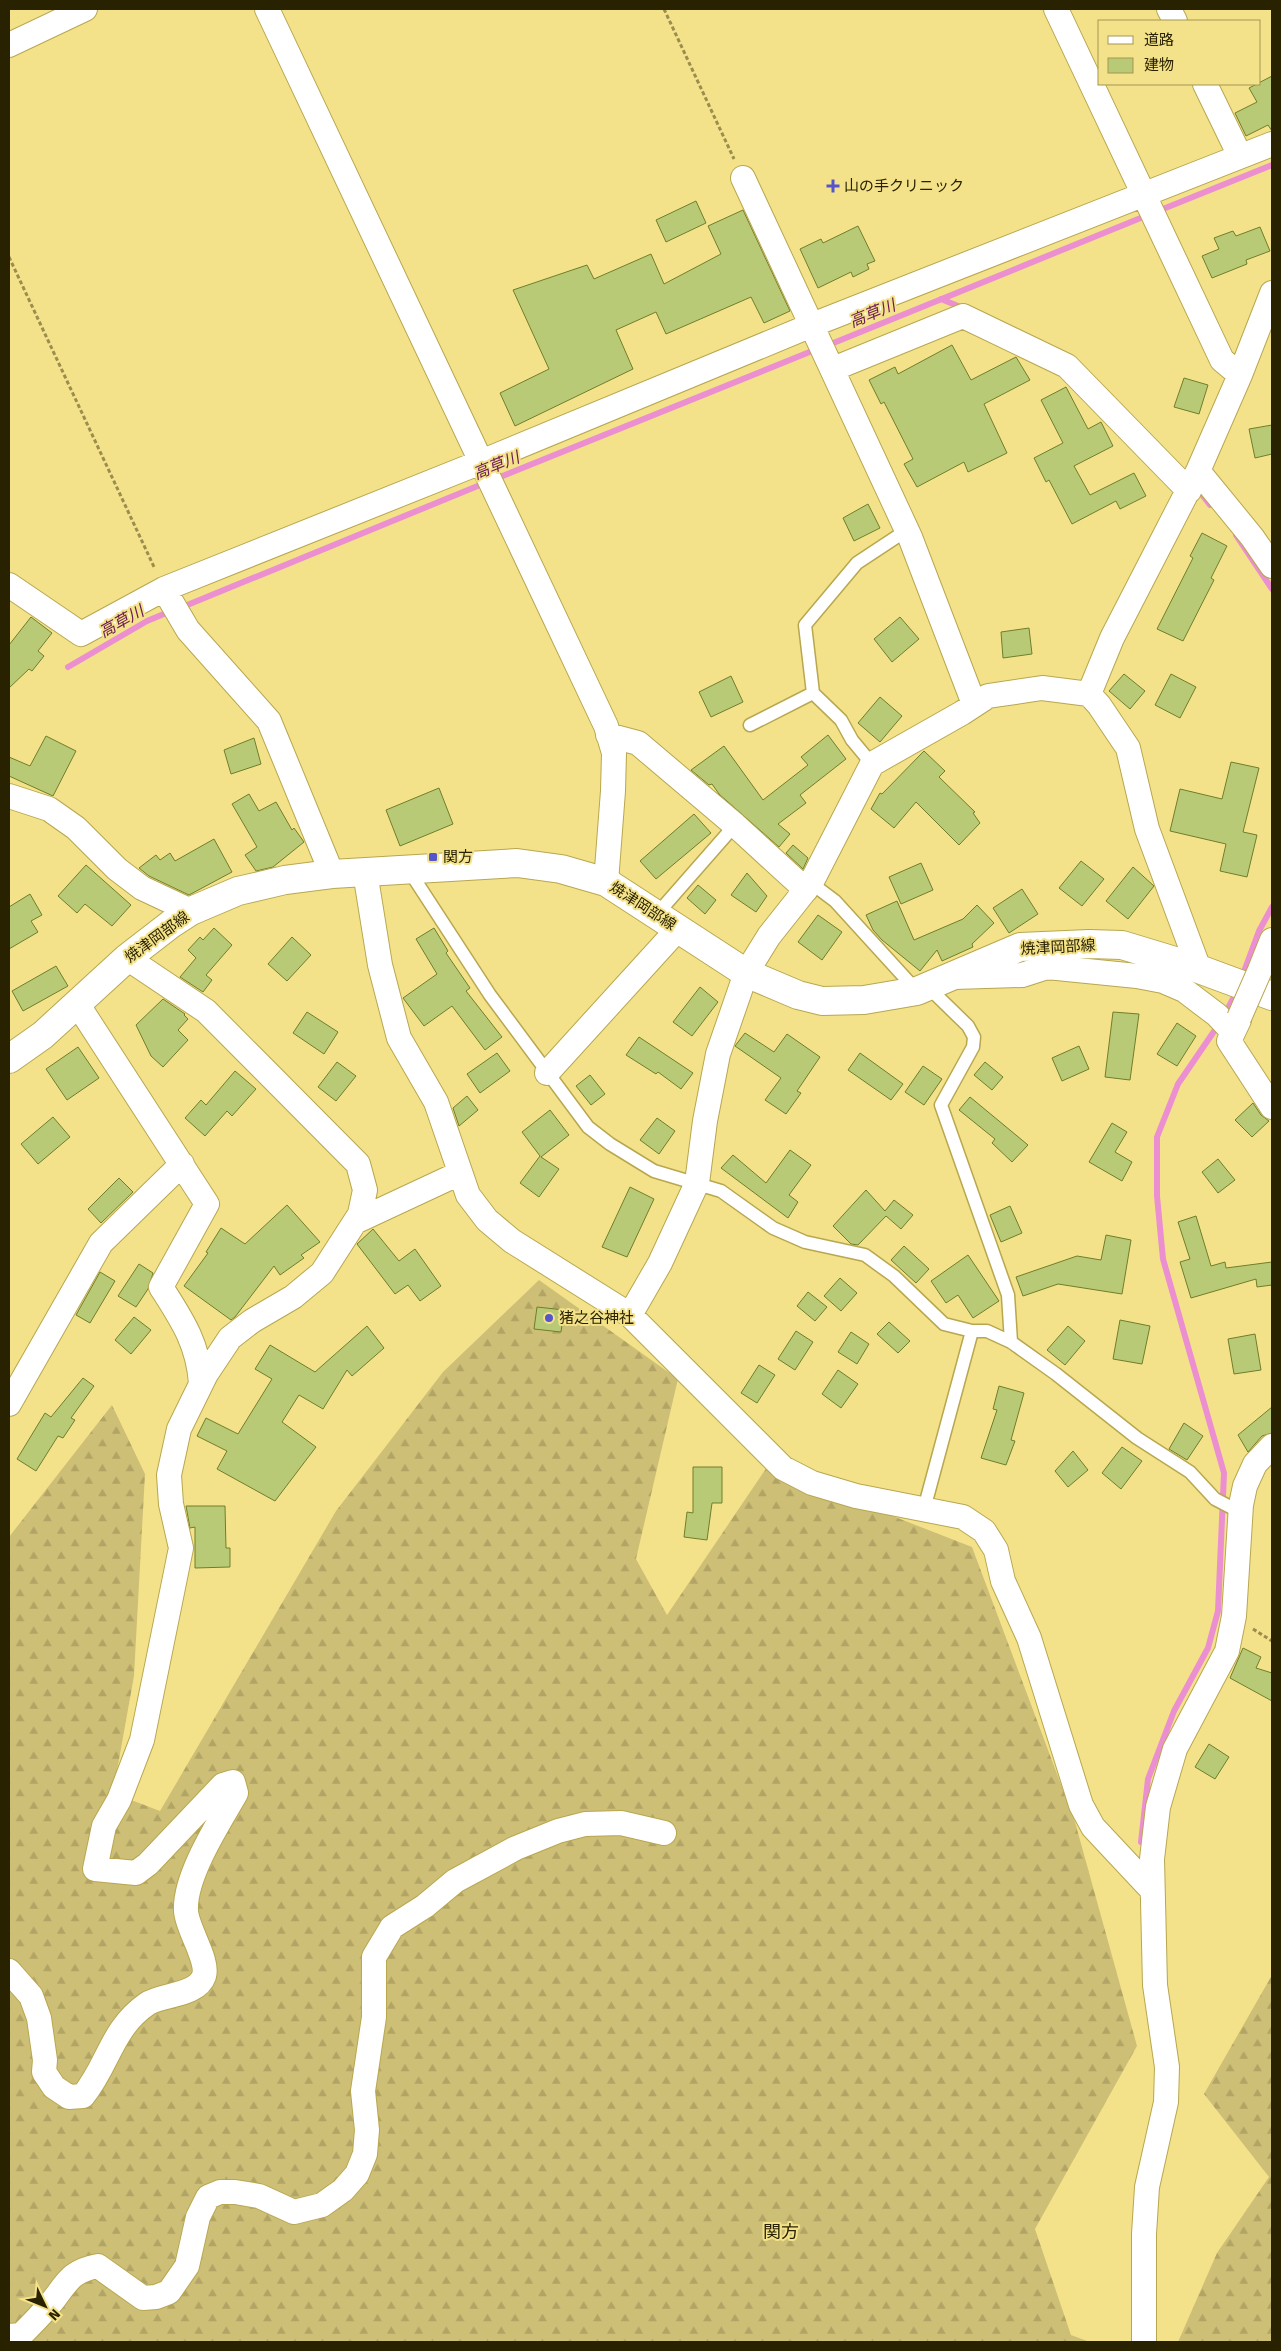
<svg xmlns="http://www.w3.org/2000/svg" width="1281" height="2351" font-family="'Fira Sans','Noto Sans JP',sans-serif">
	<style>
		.forest { fill: url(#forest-firs) }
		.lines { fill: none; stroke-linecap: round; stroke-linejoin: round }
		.stream { stroke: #eb8fd1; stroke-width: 6 }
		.building { fill: #b9ca76; stroke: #707e29 }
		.lane-casing { stroke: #b8a74f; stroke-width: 15 }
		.street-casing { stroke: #b8a74f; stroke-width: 26 }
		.secondary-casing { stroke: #b8a74f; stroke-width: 30 }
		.path { stroke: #9b8d4d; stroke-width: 3; stroke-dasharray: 4 2.5; stroke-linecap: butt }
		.lane { stroke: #fff; stroke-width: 12 }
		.street { stroke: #fff; stroke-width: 24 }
		.secondary { stroke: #fff; stroke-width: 28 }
		.street-bridge-casing { stroke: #b8a74f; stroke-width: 26; stroke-linecap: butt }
		.street-bridge { stroke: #fff; stroke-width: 24 }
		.poi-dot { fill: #55c; stroke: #f4e28a; stroke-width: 2 }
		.labels { text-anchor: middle; stroke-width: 4; stroke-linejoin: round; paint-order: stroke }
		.poi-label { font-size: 15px; fill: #292200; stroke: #f4e28a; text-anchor: start }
		.street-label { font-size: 15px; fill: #292200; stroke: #f4e28a }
		.water-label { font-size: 16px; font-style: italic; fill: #681756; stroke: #f4e28a }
		.quarter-label { font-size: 18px; fill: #292200; stroke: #f4e28a }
	</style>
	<defs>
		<pattern id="forest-firs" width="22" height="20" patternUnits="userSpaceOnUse" patternTransform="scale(1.25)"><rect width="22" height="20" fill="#cebf76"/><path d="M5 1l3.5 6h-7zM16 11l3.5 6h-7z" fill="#b1a464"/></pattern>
	</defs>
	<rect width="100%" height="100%" fill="#f4e28a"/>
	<path class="forest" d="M539,1280L678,1379L636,1559L667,1615L767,1467L972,1547L1075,1822L1137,2046L1035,2229L1071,2335L1090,2342H9V1537L112,1405L145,1474L134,1676L113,1793L160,1811L336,1511L443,1372Z
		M1272,1975V2342H1178L1217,2253L1269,2177L1204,2094Z"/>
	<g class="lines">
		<path class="stream" d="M1158,211L1272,165
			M941,299L963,308
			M826,346L1148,215
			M495,479L817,349
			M1196,487L1210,505
			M1236,535L1272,589
			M180,608L485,483
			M68,667L147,621L171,611
			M1242,977L1259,931L1272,907
			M1224,1016L1238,989
			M1141,1842L1148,1779L1174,1711L1208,1648L1218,1611L1224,1473L1163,1259L1157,1196V1137L1178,1084L1219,1024"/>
	</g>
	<path class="building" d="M1272,76V131L1268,125L1246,136L1235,113L1257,102L1249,88Z
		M696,201L706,223L666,242L656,220Z
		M743,210L790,311L764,323L751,297L666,334L656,312L616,330L633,369L515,426L500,393L549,369L513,290L587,265L594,279L651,254L664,284L721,254L708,226Z
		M858,226L875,261L867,264L869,269L853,277L851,272L818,288L800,249L821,239L823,243Z
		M1260,227L1270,251L1246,260L1247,264L1212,278L1202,256L1219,249L1214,238L1233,231L1236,236Z
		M952,345L971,380L1016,357L1030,380L984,404L1007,453L968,472L964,462L917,487L904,464L913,459L884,402L881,404L869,380L895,367L898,374Z
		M1184,378L1208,385L1199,414L1174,407Z
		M1066,387L1088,429L1101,422L1113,446L1074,466L1090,495L1134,473L1146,496L1120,509L1116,501L1072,524L1049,480L1046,482L1034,458L1063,443L1041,400Z
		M1272,425V454L1255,458L1249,429Z
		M868,504L880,528L854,541L843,518Z
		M1202,533L1227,546L1211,578L1214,580L1183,641L1157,629L1193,558L1190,556Z
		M31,617L52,633L38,651L44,656L32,671L29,669L9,688V645Z
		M900,617L919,639L892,662L874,639Z
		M1029,628L1032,654L1003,658L1001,632Z
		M1124,674L1145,691L1130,709L1109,691Z
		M1171,674L1196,687L1180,718L1155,705Z
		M731,676L743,702L711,717L699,692Z
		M880,697L902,716L880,742L858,723Z
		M828,735L846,759L800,795L806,803L778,824L790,834L779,847L719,794L712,784L709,785L691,770L724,746L763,800L808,765L801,757Z
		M46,736L76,751L53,796L9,776V757L30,766Z
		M254,738L261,764L231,774L224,750Z
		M924,751L945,771L939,777L975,812L973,813L980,823L959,845L916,802L894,828L871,809L880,793L882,794Z
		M1231,762L1259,768L1243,832L1257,835L1247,877L1220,871L1226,844L1170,831L1180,789L1222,799Z
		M439,788L453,824L400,846L386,810Z
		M249,794L259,811L276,802L292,830L294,828L304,842L273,867L256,871L245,855L257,847L232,804Z
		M694,814L711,833L656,879L640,861Z
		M214,839L232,872L189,895L149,876L139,868L156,855L160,860L170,853L175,861Z
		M793,845L808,858L803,869L786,853Z
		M1081,861L1104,879L1082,906L1059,888Z
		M921,863L933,890L901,904L889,877Z
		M86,865L131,905L112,926L85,904L77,913L58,896Z
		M1133,867L1154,886L1128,919L1106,901Z
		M747,873L767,896L756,912L731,895Z
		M698,885L716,900L705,914L687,898Z
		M1022,889L1038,914L1009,933L993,908Z
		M30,894L42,915L31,921L38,932L9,949V907Z
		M897,901L914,940L963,919L977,905L994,923L972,944L973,947L942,961L937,950L920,971L882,940L873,930L866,915Z
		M818,915L842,932L822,960L798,942Z
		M214,928L232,945L206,975L212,980L203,992L180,977L196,958L188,950L200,937L203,940Z
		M434,928L448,951L446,953L470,988L466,991L502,1037L485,1050L452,1006L424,1026L403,998L437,974L416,939Z
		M292,937L311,955L287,981L268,964Z
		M56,966L68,986L23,1011L12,991Z
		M700,987L718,1002L692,1036L673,1022Z
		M163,999L185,1014L184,1015L188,1019L178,1030L188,1040L163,1067L151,1056L136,1025Z
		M307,1012L338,1032L324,1054L293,1033Z
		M1113,1012L1139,1014L1130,1080L1105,1077Z
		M1177,1023L1196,1036L1177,1066L1157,1054Z
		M745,1033L774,1052L787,1034L820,1057L797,1091L801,1093L786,1114L765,1100L781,1078L735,1046Z
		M639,1037L693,1073L681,1089L658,1072L656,1074L626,1055Z
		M1079,1046L1089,1069L1062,1081L1052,1058Z
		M78,1047L99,1078L67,1100L46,1069Z
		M497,1053L510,1071L480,1093L467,1074Z
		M860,1053L903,1084L891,1100L848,1070Z
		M337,1062L356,1076L336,1101L318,1087Z
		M985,1062L1003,1077L992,1090L974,1075Z
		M923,1066L942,1079L924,1105L905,1092Z
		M235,1071L256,1089L232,1116L227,1111L205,1136L185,1118L201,1100L206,1105Z
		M590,1075L605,1094L591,1105L576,1086Z
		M467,1096L478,1110L459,1126L453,1108Z
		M970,1097L1028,1145L1012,1162L992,1143L995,1139L959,1110Z
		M1253,1103L1261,1115L1269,1121L1252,1137L1235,1120Z
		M550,1110L569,1135L541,1157L559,1169L539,1197L520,1183L540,1156L522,1132Z
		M53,1117L70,1137L38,1164L21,1144Z
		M657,1118L675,1131L659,1154L640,1140Z
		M1112,1123L1127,1132L1115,1152L1132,1162L1122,1181L1089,1162Z
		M790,1150L811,1165L789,1195L798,1202L788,1218L721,1168L733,1155L766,1183Z
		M1218,1159L1235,1180L1218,1193L1202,1172Z
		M119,1178L133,1192L101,1223L88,1209Z
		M630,1187L654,1199L627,1257L602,1247Z
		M866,1190L885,1211L894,1200L913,1215L901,1229L886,1216L858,1245L851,1244L833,1226Z
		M287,1205L320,1242L301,1255L304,1258L280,1275L274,1266L235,1317L231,1320L184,1286L208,1253L206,1252L221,1228L245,1244Z
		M1010,1206L1022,1233L1001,1242L990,1215Z
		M1196,1216L1211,1266L1225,1262L1226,1268L1272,1262V1285L1257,1287L1256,1279L1191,1298L1180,1262L1190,1259L1178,1222Z
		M373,1229L399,1261L415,1249L441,1286L420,1301L408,1285L395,1294L357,1244Z
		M1106,1235L1131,1240L1122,1294L1058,1284L1023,1296L1016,1277L1077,1256L1101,1260Z
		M904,1246L929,1269L916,1283L891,1260Z
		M968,1255L999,1301L973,1318L958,1295L946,1303L931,1281Z
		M139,1264L153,1273L148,1289L136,1307L118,1296Z
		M100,1272L115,1281L90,1323L76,1315Z
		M840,1278L857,1293L841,1311L824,1296Z
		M808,1292L827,1307L815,1321L797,1306Z
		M537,1307L564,1310L561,1332L534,1329Z
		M134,1317L151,1330L131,1354L115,1340Z
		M1120,1320L1150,1326L1142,1364L1113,1359Z
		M889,1322L910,1341L898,1353L877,1334Z
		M367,1326L384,1348L352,1376L347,1370L323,1409L299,1395L282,1422L316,1447L275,1501L217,1469L227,1451L197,1436L206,1418L238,1434L272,1379L255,1369L270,1345L315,1372Z
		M1068,1326L1085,1341L1065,1365L1047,1350Z
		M796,1331L813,1342L795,1370L778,1359Z
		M851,1332L869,1344L857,1364L838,1352Z
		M1255,1334L1261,1370L1234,1374L1228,1339Z
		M759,1365L775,1375L757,1403L741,1393Z
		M838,1370L858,1384L841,1408L822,1394Z
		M83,1378L94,1386L71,1418L75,1420L63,1438L58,1436L36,1471L17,1459L45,1413L51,1417Z
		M999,1386L1024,1393L1011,1440L1015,1441L1006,1465L981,1458L997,1410L993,1409Z
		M1272,1407V1433L1262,1436L1248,1452L1238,1435Z
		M1184,1423L1203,1436L1187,1460L1169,1449Z
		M1122,1447L1142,1461L1121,1489L1102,1473Z
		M1073,1451L1088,1470L1068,1487L1055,1471Z
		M693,1467H722V1503H712L707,1540L684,1537L687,1512L693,1513Z
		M186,1506H225L226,1548H230V1567L195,1568V1527L190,1528Z
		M1243,1648L1261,1657L1256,1668L1272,1673V1701L1230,1678Z
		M1209,1744L1229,1757L1215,1779L1195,1767Z"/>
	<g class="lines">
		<g class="lane-casing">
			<path id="lane" d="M813,693L841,720L852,740L872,764
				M750,725L813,693L805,625L857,563L907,530
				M408,869L490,995L588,1127L610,1144L654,1171L721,1191L773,1228L805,1242L865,1255L894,1276L944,1324L972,1331H987L1011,1342L1056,1374L1137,1438L1190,1472L1215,1499L1240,1512
				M811,883L835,901L917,991
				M657,914L735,825
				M928,987L968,1026L974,1037L973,1047L941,1105L1008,1295L1011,1342
				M924,1509L972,1331"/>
		</g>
		<g class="street-casing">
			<path id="street" d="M267,9L606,726L614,753L613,791L606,882
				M1056,9L1222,360L1240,375
				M1169,9L1175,21
				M9,45L85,9
				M1205,84L1240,156
				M743,178L910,537L974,704
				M833,369L963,316L1067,366L1189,491
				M1198,471L1252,537L1272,566
				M9,585L81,634L164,589L481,462L812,325L1272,144
				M168,596L188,630L269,721L332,874
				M608,735L638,743L735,825L806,890
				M9,796L49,809L76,828L117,869L142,888L191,911
				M365,872L380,965L399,1038L436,1102L468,1195L487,1220L512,1241L630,1315L783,1468L812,1483L856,1496L963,1517L984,1531L996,1550L1003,1581L1029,1638L1081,1805L1093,1827L1152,1890
				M1199,969L1147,829L1128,748L1099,705L1089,694L1112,638L1198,471L1240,375L1272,293
				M1260,970L1272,940
				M954,977L1022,975L1047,967L1137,976L1163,981L1184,990L1217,1015L1233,1032
				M78,1005L207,1204L161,1287C182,1320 198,1343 201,1383
				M1239,1020L1229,1041L1272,1107
				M547,1073L678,929
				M355,1222L460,1173
				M630,1315L660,1263L697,1183L705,1121L718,1054L746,973L769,936L811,883L872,764L962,713L988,696L1042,688L1089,694
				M9,1404L101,1243L182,1164
				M9,1971L31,1996L39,2018L45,2060L44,2072L54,2087L69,2097L83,2096C109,2064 111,2029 147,2004C162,1994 197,1996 204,1976C209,1960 187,1929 186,1911C184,1876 219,1823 236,1793L233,1782L223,1785L148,1864L136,1873L95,1869L104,1826L119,1800L142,1740L181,1548L171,1504L169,1475L179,1429L206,1374L230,1338L252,1321L293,1297L322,1273L360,1214L365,1190L358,1164L206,1011L127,958
				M9,2336L21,2335C31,2325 42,2314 51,2303C67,2283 70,2271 98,2266L143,2298L156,2297L169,2292L187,2266L198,2217L208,2197L220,2192H235L259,2196L294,2212L322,2205L343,2190L357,2174L365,2154L367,2130L363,2091L374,2017V1957L392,1927L425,1906L455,1881L516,1848L558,1831L585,1824L621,1823L664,1833
				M1144,2342V2234L1147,2187L1166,2102L1167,2067L1155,1985L1152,1859L1158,1807L1175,1749L1227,1651L1234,1616L1241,1505L1245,1486L1255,1464L1272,1446"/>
		</g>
		<g class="secondary-casing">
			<path id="secondary" d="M9,1059L43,1035L127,958L171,924L191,911L238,891L285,880L332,874L517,863L561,869L606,882L746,973L798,995L822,1001L864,1000L917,991L1020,947L1089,944L1122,945L1188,965L1272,996"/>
		</g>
		<path class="path" d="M664,9L734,159
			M9,257L155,569
			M1253,1629L1272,1641"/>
		<use href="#lane" class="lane"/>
		<use href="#street" class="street"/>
		<use href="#secondary" class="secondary"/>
		<g class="street-bridge-casing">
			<path id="street-bridge" d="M1239,1018L1260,970"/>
		</g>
		<use href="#street-bridge" class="street-bridge"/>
	</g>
	<g class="poi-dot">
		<path d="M830.5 178.5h5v5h5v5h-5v5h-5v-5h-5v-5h5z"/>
		<rect x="428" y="852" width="10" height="10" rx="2.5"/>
		<circle cx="549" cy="1318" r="5"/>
	</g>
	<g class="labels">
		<g class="poi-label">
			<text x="844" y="191">山の手クリニック</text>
			<text x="443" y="862">関方</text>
			<text x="559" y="1323">猪之谷神社</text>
		</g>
		<g class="street-label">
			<text transform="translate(643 906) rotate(33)" y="5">焼津岡部線</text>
			<text transform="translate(157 937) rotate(-36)" y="5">焼津岡部線</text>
			<text transform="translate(1058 947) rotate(-3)" y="5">焼津岡部線</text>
		</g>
		<g class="water-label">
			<text transform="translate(872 313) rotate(-22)" y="6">高草川</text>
			<text transform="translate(496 465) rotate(-22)" y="6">高草川</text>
			<text transform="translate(121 621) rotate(-29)" y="6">高草川</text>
		</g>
		<g class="quarter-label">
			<text x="781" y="2238">関方</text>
		</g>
	</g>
	<rect width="1281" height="2351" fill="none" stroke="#292200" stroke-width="20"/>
	<rect x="1098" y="20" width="162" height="65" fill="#f4e28a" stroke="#a39553"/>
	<rect x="1108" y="36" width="25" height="8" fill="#ffffff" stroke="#a39553"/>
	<text x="1144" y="45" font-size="15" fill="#292200">道路</text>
	<rect x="1108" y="58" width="25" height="15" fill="#b9ca76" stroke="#a39553"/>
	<text x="1144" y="70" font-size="15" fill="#292200">建物</text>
	<g transform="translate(45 2306) rotate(133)" stroke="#f4e28a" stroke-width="4" paint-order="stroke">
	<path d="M0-4L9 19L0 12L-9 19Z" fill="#292200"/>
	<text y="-8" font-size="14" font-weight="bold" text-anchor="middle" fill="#292200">N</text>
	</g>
</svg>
